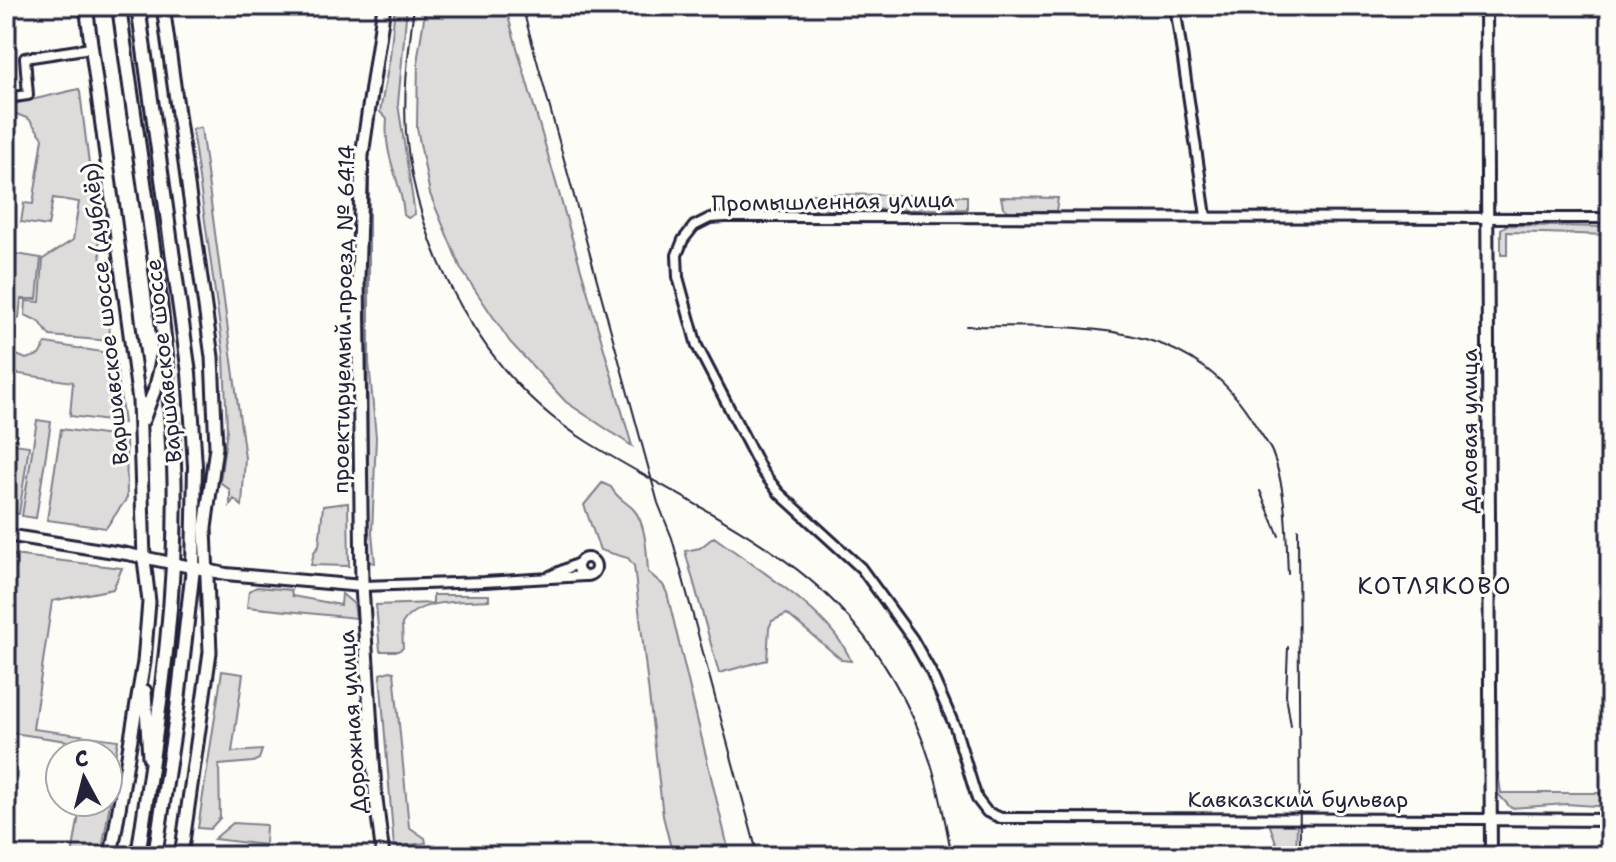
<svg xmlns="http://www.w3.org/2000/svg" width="1616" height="862" font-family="'Shantell Sans',sans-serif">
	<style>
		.green { fill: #dddcdb; stroke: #807f8b; stroke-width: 2 }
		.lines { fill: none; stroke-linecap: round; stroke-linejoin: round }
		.minor-casing { stroke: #22223b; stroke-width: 14 }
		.tertiary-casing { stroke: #22223b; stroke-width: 16 }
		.secondary-casing { stroke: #22223b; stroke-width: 17 }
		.primary-casing { stroke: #22223b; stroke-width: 18 }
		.minor { stroke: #fdfcf7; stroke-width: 8 }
		.tertiary { stroke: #fdfcf7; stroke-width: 10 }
		.secondary { stroke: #fdfcf7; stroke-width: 11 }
		.primary { stroke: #fdfcf7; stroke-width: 12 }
		.rail { stroke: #22223b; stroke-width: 2 }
		.labels { text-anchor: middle; stroke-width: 6; stroke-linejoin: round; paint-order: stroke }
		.street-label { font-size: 22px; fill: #22223b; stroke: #fdfcf7 }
		.neighbourhood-label { font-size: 24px; letter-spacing: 2px; fill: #22223b; stroke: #fdfcf7 }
	</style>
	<rect width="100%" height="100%" fill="#fdfcf7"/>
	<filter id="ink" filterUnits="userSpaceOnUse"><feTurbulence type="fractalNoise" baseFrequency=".0125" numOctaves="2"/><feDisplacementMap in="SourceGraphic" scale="16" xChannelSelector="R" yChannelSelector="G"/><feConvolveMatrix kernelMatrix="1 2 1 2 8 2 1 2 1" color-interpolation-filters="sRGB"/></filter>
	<g filter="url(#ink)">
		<path class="green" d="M395,6H407L398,104L415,214L408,218L404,215C402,180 383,159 387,119L380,112L390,57Z
			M426,6H505L632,446L566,402L510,342L461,269L430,194L417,128L418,56Z
			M79,89L80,92L111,341L50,336L40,322L25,315L26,301L40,302L43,259L73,240L79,202L53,198L48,226L21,222L24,203L33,204L43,138L29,119L9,111V105Z
			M201,128L245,458L242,506L234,499L230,505V490L220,482L227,430L224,356L192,129Z
			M367,177H369V362L376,437L372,533L375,563L369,562L368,524Z
			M811,194L967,196V209L815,210L812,208Z
			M1001,197L1058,198L1056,211H1008L1003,207Z
			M1507,225L1610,227V235L1507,232V255H1501V229Z
			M16,254L41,258L37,299H21L19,318L6,325Z
			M6,343L12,353L26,359L39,355L46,343L115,354L124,423L70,416L73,382L6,372Z
			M37,420L51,422L36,518L22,516Z
			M61,429L126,438L127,498L106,528L47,520Z
			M6,443L29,446L19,514L6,513Z
			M602,483L611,487C617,499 626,501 634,510C646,523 647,555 648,572L663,585L667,593L730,856H673L663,816L634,566L628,558L600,550L584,505Z
			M348,503L349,566L311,565L314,552L319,546L323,506Z
			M714,537C756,568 832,613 851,661L842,660L787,614L772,621L769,628L767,660L719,673L685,551L700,548Z
			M13,555L122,568L113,589L52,601L33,729L118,740L111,781L108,780V754H91L87,744L13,733L6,735V598Z
			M257,587L291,590L292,596L341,605L342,594L354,604L356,618L247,607L249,591Z
			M433,595H489V600C462,602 417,598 402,624L403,648L398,651H380L376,605L433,603Z
			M222,671L243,674L232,752L262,750L259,759L253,762L219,765L220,818L210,829L198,828Z
			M390,671L394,672L409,827L425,838L426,843L394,847L380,674Z
			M1498,772L1501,793H1610V807L1566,804L1511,808L1498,794Z
			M108,796L111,797L101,856H72L81,802H108Z
			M233,823L266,825L265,845L214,839Z
			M1269,823L1297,824L1296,856H1281Z"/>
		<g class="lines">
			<g class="minor-casing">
				<path id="minor" d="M1175,6L1206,216
					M6,98L28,95L25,58L91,48
					M578 567a9 9 0 1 1 18 0a9 9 0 1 1-18 0Z
					M550,576L579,563
					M362,586L484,582L585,576
					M1490,819L1001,818L987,812L977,799L955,727L931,672L912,638L861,568L779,493L762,471L697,346L678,277L677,255L683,240L694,226L710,218L725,217L1610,218"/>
			</g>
			<g class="tertiary-casing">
				<path id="tertiary" d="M1486,6L1491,856
					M6,535L127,554L226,574L362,586
					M1490,819L1610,820"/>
			</g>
			<g class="secondary-casing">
				<path id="secondary" d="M86,6L139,401L144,559L149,602L144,662L111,856
					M163,6L212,357L216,447L205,528L210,652L181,856
					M143,420L156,386L164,353
					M145,691L149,757
					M383,856L375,791L362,586L358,278L362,155L384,6"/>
			</g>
			<g class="primary-casing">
				<path id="primary" d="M119,6C139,158 167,310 174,464C179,596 157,726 138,856
					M138,6L189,373L195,466L193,568L177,710L155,856"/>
			</g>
			<use href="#minor" class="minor"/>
			<use href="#tertiary" class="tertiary"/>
			<use href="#secondary" class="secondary"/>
			<use href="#primary" class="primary"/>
			<path class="rail" d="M414,6C409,48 403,90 406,133C416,250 484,378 586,441C665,491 769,536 834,602C878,646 914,708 932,767C941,796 946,827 952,856
				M522,6L658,503L672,538L758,856
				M966,326C1079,328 1190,314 1256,426C1261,434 1268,443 1272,452C1287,489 1286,535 1288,574
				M1260,491L1279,536
				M1298,529L1300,856
				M1288,647L1286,695L1291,726"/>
		</g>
	</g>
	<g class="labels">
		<g class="street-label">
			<text transform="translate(833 201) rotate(-1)" y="8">Промышленная улица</text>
			<text transform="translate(105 314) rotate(-96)" y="8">Варшавское шоссе (дублёр)</text>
			<text transform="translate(343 319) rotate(-89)" y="8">проектируемый проезд № 6414</text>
			<text transform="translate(163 361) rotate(-96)" y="8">Варшавское шоссе</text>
			<text transform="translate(1469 431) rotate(-90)" y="8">Деловая улица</text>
			<text transform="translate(352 722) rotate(-94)" y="8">Дорожная улица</text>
			<text x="1298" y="807">Кавказский бульвар</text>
		</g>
		<g class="neighbourhood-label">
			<text x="1435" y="594">КОТЛЯКОВО</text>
		</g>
	</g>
	<rect width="1616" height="862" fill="none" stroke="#fdfcf7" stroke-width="32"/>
	<rect x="16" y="16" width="1584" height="830" fill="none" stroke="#22223b" stroke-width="3" filter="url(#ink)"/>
	<g transform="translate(84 778) rotate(353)"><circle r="38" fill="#fdfcf7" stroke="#a5a5ac" stroke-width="2"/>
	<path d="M0-6L14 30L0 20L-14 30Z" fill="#22223b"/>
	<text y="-12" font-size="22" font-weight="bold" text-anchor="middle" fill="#22223b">С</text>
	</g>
</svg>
